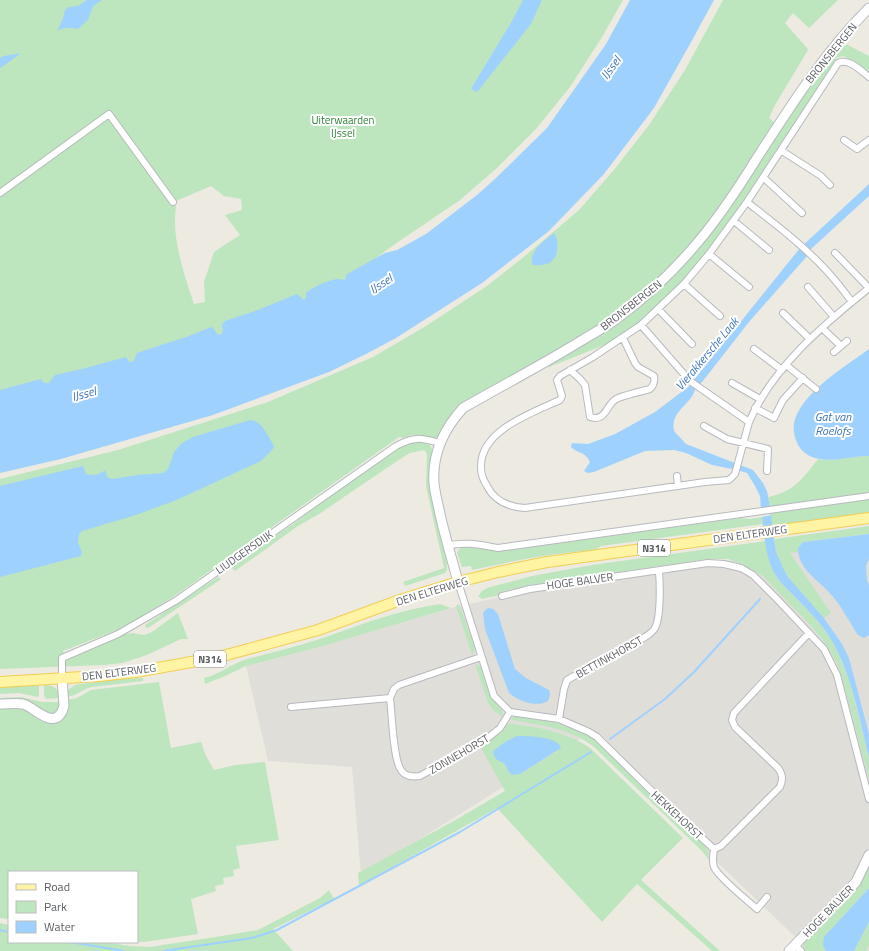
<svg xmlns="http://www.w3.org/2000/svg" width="869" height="951" font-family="'Titillium Web',sans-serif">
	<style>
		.industrial { fill: #e0ded9 }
		.green { fill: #bde5be; fill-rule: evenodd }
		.water { fill: #9fd1ff }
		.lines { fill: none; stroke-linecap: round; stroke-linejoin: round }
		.stream { stroke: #9fd1ff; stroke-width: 2 }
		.street-casing { stroke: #b7b9be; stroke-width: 8 }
		.secondary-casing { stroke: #b7bac0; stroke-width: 11 }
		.primary-casing { stroke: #f3cd54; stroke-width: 12 }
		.street { stroke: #fff; stroke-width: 6 }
		.secondary { stroke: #fff; stroke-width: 9 }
		.primary { stroke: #fff4a4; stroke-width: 10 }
		.labels { text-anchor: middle; stroke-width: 4; stroke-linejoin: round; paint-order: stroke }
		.shield { fill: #fff; stroke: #8c8e91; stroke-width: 1 }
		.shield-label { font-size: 10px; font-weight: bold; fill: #5a5d62 }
		.street-label { font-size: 11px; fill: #5a5d62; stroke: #fff }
		.park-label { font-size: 11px; fill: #328139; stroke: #fff }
		.water-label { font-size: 12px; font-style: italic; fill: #3f76bb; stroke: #fff }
	</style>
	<rect width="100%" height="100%" fill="#edebe1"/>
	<path class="industrial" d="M869,538V951H810L585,736L361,876L352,767L268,761L246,666L323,646L451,608L496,598Z"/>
	<path class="green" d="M0,0H623L602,37L570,87L535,130L497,168L460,200L395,244L345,281L306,300L221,336L131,364L0,397ZM211,186L224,196L241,199L242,210L225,215L240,235L214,252L204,282L205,302L194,304C186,280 175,248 175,222C175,215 176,208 176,201Z
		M723,0H838L809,28L793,13L785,23L807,48L808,50L775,105L769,118L774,122L726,197L699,234L663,276L612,318L565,348L475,397L438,438L435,439L412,435L403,438L399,437L176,595L131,623L117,630L63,651L66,658L123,634L133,633L144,635L152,632L178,613L188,639H181L147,655L122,663L104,665L0,669V479L118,450L268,402L373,357L426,326L487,286L525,256L579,210L613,171L649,125L685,70Z
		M844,43L869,56V72L844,56L836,58L834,61L836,64L751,194L717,239L679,285L639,322L624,334L607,344L549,367V365L587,342L663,286L807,86L836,50Z
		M412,442H423L430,445L433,451L435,506L447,564V570L445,573L405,586L403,582L444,568L426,486L427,454L424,450L410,453L397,461L319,514L298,526L235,571L232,568L230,569L233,565L296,522L315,507L316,504L403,446Z
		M869,456V493L770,507L768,497C794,492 802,479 818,459C835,462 851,456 869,456Z
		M869,499V514L773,527L770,512Z
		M762,517L763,524L601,546L595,550C553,553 512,561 472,570L471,566L462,567L457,553L459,549L465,547L499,550L741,518L750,519Z
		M869,526V534L803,542L798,548V552L790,553L831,613L824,618C809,600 781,574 776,552C775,548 775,543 775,539Z
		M765,541L772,568L778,580L814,617L831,639L837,651L850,683L869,758V780L842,678L837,663L823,640L811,626L763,576L742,564L728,559H708L530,585L500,592V595L482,599L478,596L482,591L487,588L532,576L592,565Z
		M218,577L221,579L220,580L148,628L145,627V625Z
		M440,604L451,608L323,646L246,666L225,676L205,684L204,678C218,675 230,665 244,660C269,653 295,647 320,639C360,625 398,610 440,604Z
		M459,604L475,648L472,655L456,606Z
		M475,664L481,666C485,677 487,688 492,698C496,705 503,707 503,717L493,710L488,703Z
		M143,678V681L92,687C82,689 77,696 67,697L68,690L75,685L80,684L120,679Z
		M159,682L171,748L201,742L206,756L214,770L235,765L265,762L279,840L236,846L240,868L233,870L234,876L223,878L224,884L215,886L216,891L191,899L198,934L144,942H137V872H9V919L0,918V707L24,708L47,722L67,700L77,698L91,690Z
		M44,685C55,686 58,688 61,698L46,699L44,696Z
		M39,686V696L38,697L19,693L0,694V687Z
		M21,697L42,702H61L59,709L52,714L44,713L0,701V698Z
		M516,716C542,720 571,723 593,738L705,846L708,850L709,860L702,851L593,746C565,726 542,727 510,719Z
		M509,723C517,725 525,726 534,727C554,731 573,736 590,748L683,838L641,880L720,951H712L637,884L602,922L497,808L359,886L358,873L452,822L505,791L480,746L500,733ZM559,750L520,774L509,772L504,763Z
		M869,862V888L824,937L825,949L826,951H805L803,947L805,939Z
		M329,890L334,899L273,929L293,951H0V923L9,925V942H104L130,946L149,947L216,937L258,930L320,898Z
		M869,922V945L866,951H854Z"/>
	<path class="water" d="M87,0H102L93,6L88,20L78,29C71,27 63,27 57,31L63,19L65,10L69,7L78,6Z
		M523,0H542L531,24L477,92L471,89L512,21Z
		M630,0H714L690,44L654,108L604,174L549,231L482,283L396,338L366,354L329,372L213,415L61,459L0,473V390L41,379L44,383H49L55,375L82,369L126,357L129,362C135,363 135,357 137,353L189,336L211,327L213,328L217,334L221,335L223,331L222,325L225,321L255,311L297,294L304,300L306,297V293C311,288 332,278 339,279C341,279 343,280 345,280L347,274L385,253L397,250L426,234L477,195L496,178L547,128L606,44Z
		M21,53L2,67L0,68V58L4,56Z
		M869,184V196L811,249L808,255L749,322L699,386L693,381L800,248Z
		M554,233C559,240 559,255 552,261C548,265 538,266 533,265C527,252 545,240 554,233Z
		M869,349V456C851,456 833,463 815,458C805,455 799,449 796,440C781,404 845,367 869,349Z
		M692,384L696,388C694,392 693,396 690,399C681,410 671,416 674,431L686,444L753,470L763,483L767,491L770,507L761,509L760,496L755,486L747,473L737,470L712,465L686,453L674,450L645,451L594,472L588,473L584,471L590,462C585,451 578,454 571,447L572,443L588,444L615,434L655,412Z
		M250,420C263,421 268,437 274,446L273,449L261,461L179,499L136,515L82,531L79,534L78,543L82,552L81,556L0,577V486L83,466L86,474C94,476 99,475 105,470L107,477L112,479L138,475L163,473L168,469L174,452L182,443L193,437Z
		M771,515L776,552L783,568L788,577L824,618L842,644L849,658L869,734V757C859,718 852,676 832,641C822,624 808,610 794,596C786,588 776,579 772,568C765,552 764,533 762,517Z
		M869,534V559L866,566L867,580L869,585V635L864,638L858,635C850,623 843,609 834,598C821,581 798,571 798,548L803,542Z
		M489,608L493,609L498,614L515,669L526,678L549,690L550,695L548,701C537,708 518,701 509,693L485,629L483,613L486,609Z
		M517,736C528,736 558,736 561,748L520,774L512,775L509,772L504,763C497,760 494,759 493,751L505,742Z
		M869,888V922L854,951H826L823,945L824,937Z"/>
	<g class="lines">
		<path class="stream" d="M610,739L665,699L694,672L760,599
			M0,930L9,932
			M70,942L124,951
			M163,951L252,938L277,930L460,832L591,752"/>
		<g class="street-casing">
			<path id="street" d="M844,140L857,149L869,140
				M782,151L821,176L830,185
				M764,178L802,213
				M0,193L109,114L173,202
				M747,202C775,224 803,245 827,271C836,281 844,291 852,302
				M734,221L769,250
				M835,253L869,288
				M709,254L749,287
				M684,284L720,316
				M808,287L834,317
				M658,309L692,344
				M783,313L810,339
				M641,325L690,381L749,422C773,367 823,325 869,288
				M822,328L841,346
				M754,349L782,370
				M834,352L847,341
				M786,365L816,389
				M570,370L580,379L585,385L590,417C606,422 606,405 616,399C622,396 642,391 650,389C654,385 655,382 654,376L638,367L635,363L623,338
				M732,383L760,399
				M755,408L774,418L783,400L803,378
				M749,422L735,474L729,480L705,482L525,508C509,507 495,502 487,486C485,483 483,479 482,475C481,472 481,469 481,466C481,430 532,413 560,400L562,396L557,380L560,376L593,357L641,325L684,284L709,254L747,202L838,63C849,58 860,70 869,77
				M704,426L727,439L768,449L767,471
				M677,476L678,486
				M447,546C464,541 481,545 498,548L869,496
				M458,582L494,696L510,712L559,719L589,732L597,737L661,800L714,849L721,846L780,787C783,779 783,775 778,768L735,727L732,720L734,713L809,633
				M502,596L530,589L708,563L724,564L741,568L753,575L776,598L824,649L837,675L869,799
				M481,657L399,685L394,689L390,698C392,714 393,759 401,770C405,777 413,777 420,776L489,737L500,728L510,712
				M62,678V658L118,634L177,600L396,446C414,436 421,438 440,443
				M291,707L390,698
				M559,719L564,689L567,680L645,637C648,635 653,632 655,628C661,617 660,584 659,571
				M714,849C713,855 712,861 714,867C718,877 748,901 757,909L767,897
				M795,945L801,951"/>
		</g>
		<g class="secondary-casing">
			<path id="secondary" d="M458,582C452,559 445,537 440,514C438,504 435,494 434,483C432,455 444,429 463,408C503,385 544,364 584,339C594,333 605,327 615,320C645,298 674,271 698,242C720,216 739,187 757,158C791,105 825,52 869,8
				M0,704C7,704 16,703 23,704C35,707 56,734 64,706L62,678
				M789,951L856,882L869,855"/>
		</g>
		<g class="primary-casing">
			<path id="primary" d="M0,682L99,676L136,672L219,657L318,630L400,600L458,582L498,572L547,562L869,518"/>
		</g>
		<use href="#street" class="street"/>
		<use href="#secondary" class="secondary"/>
		<use href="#primary" class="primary"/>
	</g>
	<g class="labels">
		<g class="shield">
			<rect x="638" y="540" width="32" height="16" rx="3"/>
			<rect x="194" y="651" width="32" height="16" rx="3"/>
		</g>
		<g class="shield-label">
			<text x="654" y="552">N314</text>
			<text x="210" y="663">N314</text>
		</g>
		<g class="street-label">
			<text transform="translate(831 53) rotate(-51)" y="4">BRONSBERGEN</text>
			<text transform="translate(631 305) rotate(-38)" y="4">BRONSBERGEN</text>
			<text transform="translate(750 534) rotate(-8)" y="4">DEN ELTERWEG</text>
			<text transform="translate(244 552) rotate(-35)" y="4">LIUDGERSDIJK</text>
			<text transform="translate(580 581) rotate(-8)" y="4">HOGE BALVER</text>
			<text transform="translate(432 591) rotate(-17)" y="4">DEN ELTERWEG</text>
			<text transform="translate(609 657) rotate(-29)" y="4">BETTINKHORST</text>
			<text transform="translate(119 672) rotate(-7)" y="4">DEN ELTERWEG</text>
			<text transform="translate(459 754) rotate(-30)" y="4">ZONNEHORST</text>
			<text transform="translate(677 815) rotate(43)" y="4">HEKKEHORST</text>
			<text transform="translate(828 911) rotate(-46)" y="4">HOGE BALVER</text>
		</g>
		<g class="park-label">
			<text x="343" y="124">Uiterwaarden<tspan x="343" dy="13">IJssel</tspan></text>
		</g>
		<g class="water-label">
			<text transform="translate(611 68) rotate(-54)" y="4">IJssel</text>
			<text transform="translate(381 284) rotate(-33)" y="4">IJssel</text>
			<text transform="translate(707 354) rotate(-50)" y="4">Vierakkersche Laak</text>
			<text transform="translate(84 394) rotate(-15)" y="4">IJssel</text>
			<text x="833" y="421">Gat van<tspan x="833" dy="14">Roelofs</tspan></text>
		</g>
	</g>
	<rect x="8" y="871" width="130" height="72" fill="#ffffff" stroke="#bdbec0"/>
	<rect x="16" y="884" width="20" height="6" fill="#fff4a4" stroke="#bdbec0"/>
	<text x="44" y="891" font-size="12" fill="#5a5d62">Road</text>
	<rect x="16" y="901" width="20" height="12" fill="#bde5be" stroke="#bdbec0"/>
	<text x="44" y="911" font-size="12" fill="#5a5d62">Park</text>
	<rect x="16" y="921" width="20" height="12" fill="#9fd1ff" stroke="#bdbec0"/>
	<text x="44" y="931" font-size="12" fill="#5a5d62">Water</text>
</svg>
